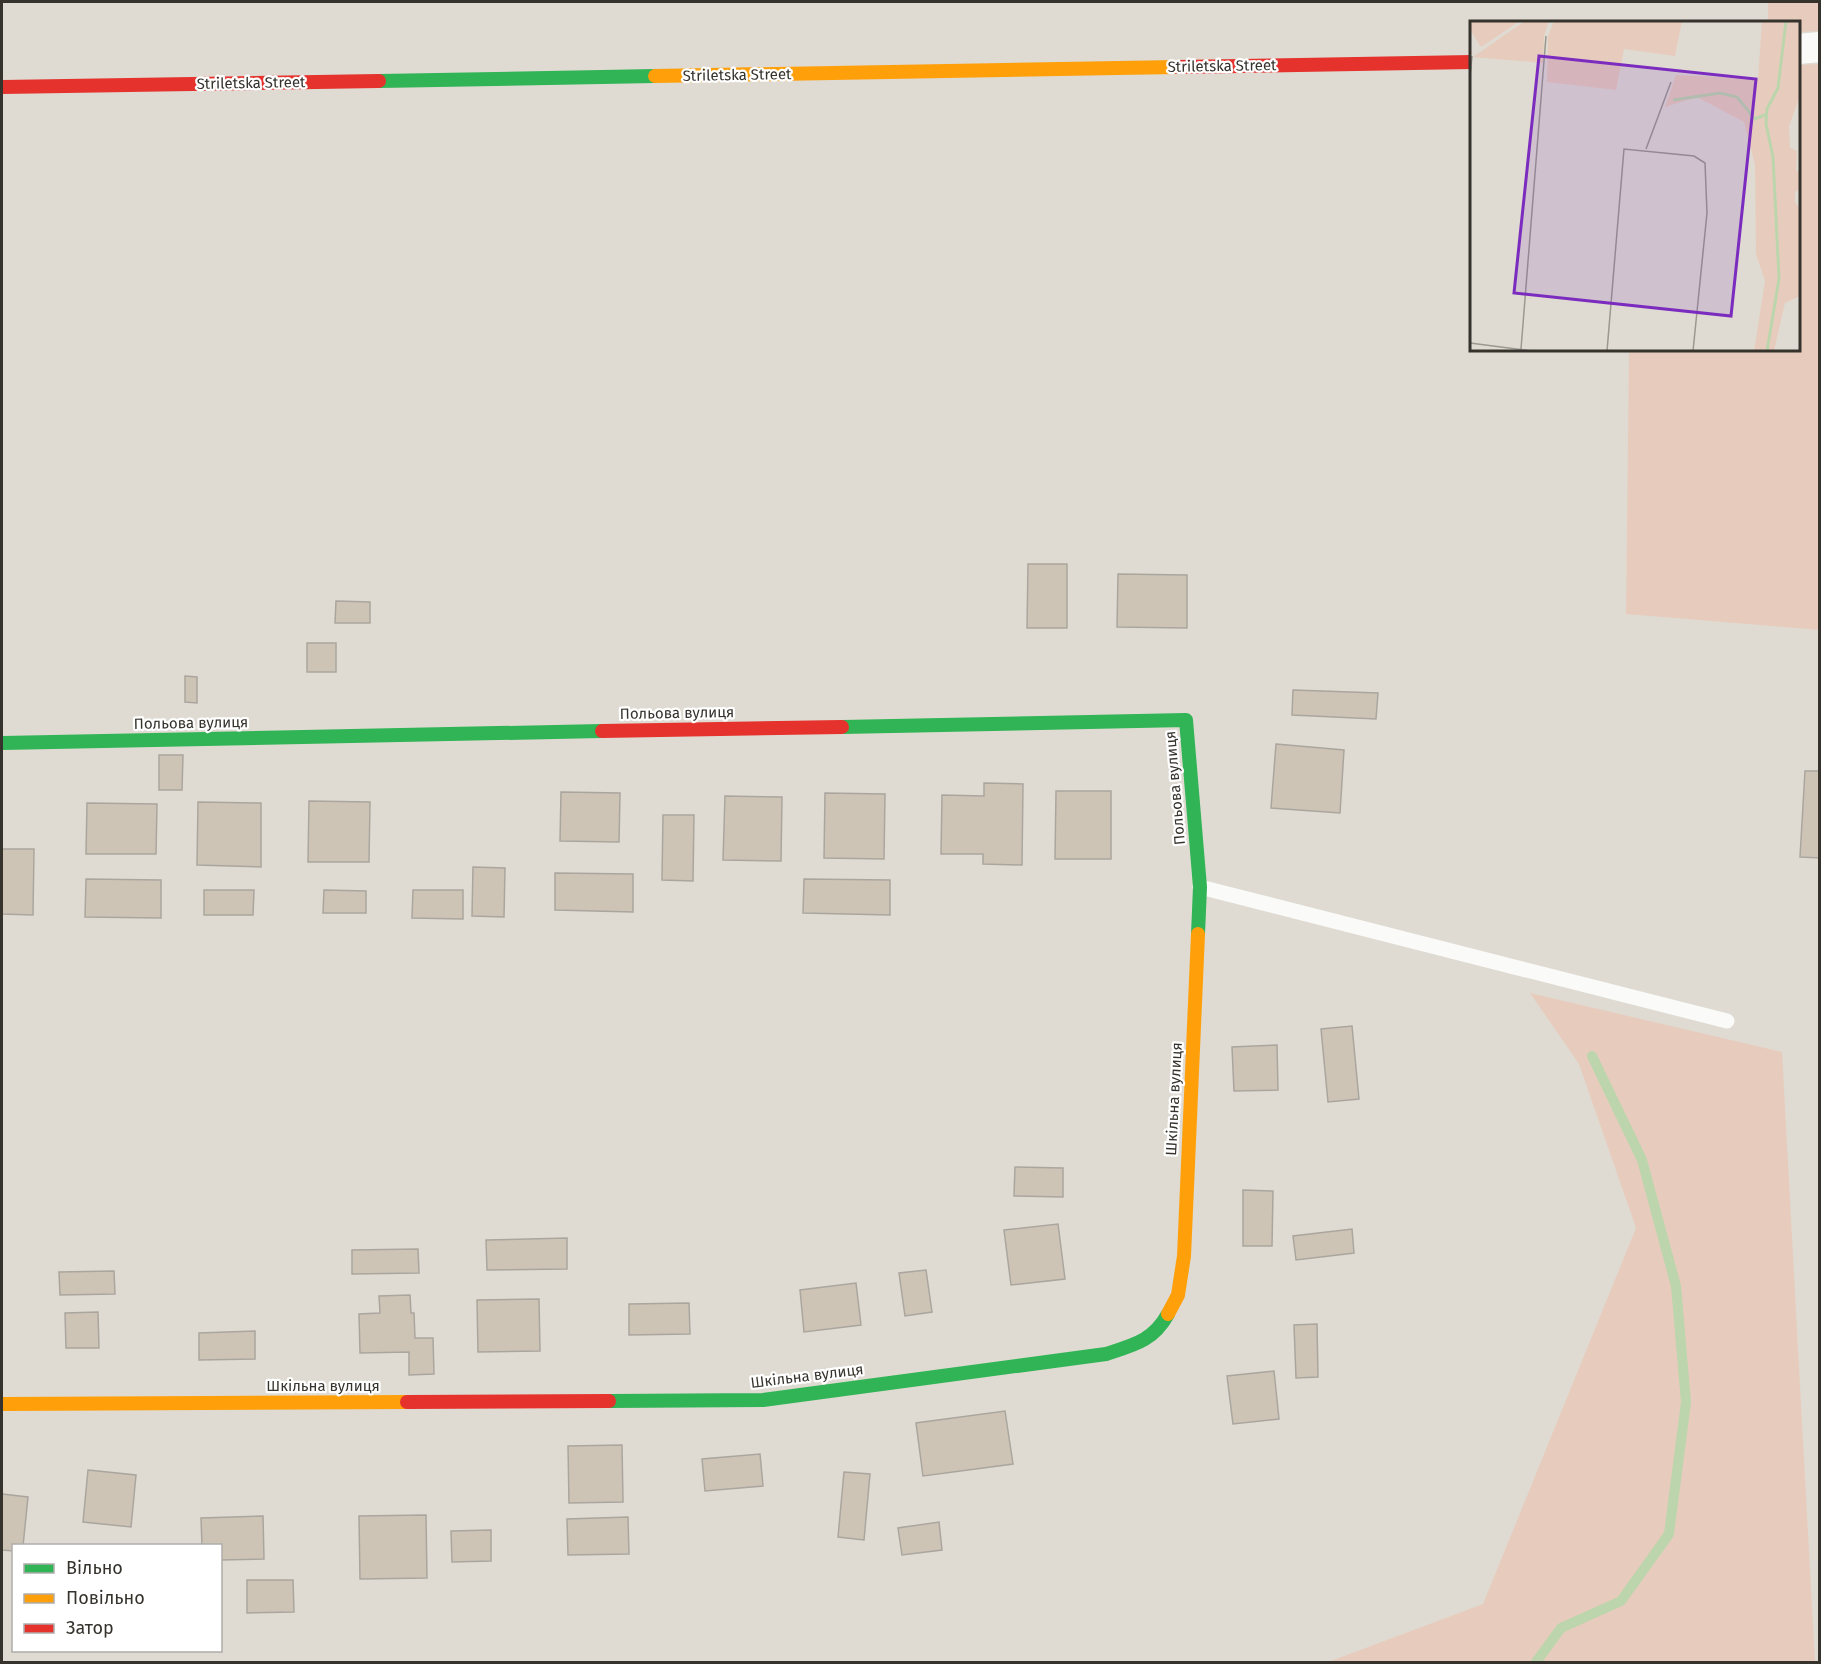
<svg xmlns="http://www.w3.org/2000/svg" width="1821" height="1664" font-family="'Fira Sans',sans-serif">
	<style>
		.green { fill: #e7ccbd }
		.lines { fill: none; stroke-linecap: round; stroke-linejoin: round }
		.stream { stroke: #bcd5ac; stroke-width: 10 }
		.building { fill: #cec4b6; stroke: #aaa69f; stroke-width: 1.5 }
		.lane { stroke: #fafaf8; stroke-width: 15 }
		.street { stroke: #fafaf8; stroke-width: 30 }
		.fast { stroke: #30b455; stroke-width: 14 }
		.slow { stroke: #ff9f0a; stroke-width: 14 }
		.jam { stroke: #e5322d; stroke-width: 14 }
		.labels { text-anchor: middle; stroke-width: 4.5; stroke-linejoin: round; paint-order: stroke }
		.street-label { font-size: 15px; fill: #35332c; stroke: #fff }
		.inset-river { fill: none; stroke: #bcd5ac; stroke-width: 3 }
		.inset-road { fill: none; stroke: #9b9890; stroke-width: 1.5 }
		.view { fill: #7b2cbf; fill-opacity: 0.15; stroke: #7b2cbf; stroke-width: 3 }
		.inset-edge { fill: none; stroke: #35332c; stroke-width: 3 }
	</style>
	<rect width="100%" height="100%" fill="#dfdbd2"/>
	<path class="green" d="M1768,2H1819V31L1799,32L1798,22H1768Z
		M1819,64V630L1626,614L1629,350H1798L1799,65Z
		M1530,993L1782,1052L1815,1662H1328L1483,1604L1636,1228L1579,1064Z"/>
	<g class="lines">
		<path class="stream" d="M1536,1662L1561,1628L1621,1601L1669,1534L1686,1402L1676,1286L1642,1160L1592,1056"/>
	</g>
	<path class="building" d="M1028,564H1067V628H1027Z
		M1118,574L1187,575V628L1117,627Z
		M336,601L370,602V623H335Z
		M307,643H336V672H307Z
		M185,676L197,677V703L185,702Z
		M1293,690L1378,693L1376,719L1292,715Z
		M1276,744L1344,750L1340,813L1271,808Z
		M159,755H183L182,790H159Z
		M1805,771H1820V858L1800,857Z
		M984,783L1023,784L1022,865L983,864V854H941L942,795L984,796Z
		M1056,791H1111V859H1055Z
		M561,792L620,793L619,842L560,841Z
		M825,793L885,794L884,859L824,858Z
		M725,796L782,797L781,861L723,860Z
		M309,801L370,802L369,862H308Z
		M198,802L261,803V867L197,865Z
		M87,803L157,804L156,854H86Z
		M663,815H694L693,881L662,880Z
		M2,849H34L33,915L2,914Z
		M473,867L505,868L504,917L472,916Z
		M555,873L633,874V912L555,910Z
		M86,879L161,880V918L85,917Z
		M804,879L890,880V915L803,913Z
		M204,890H254L253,915H204Z
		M324,890L366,891V913H323Z
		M413,890H463V919L412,918Z
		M1352,1026L1359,1099L1328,1102L1321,1029Z
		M1277,1045L1278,1090L1234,1091L1232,1047Z
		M1015,1167L1063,1168V1197L1014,1196Z
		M1243,1190L1273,1191L1272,1246H1243Z
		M1058,1224L1065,1279L1011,1285L1004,1230Z
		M1352,1229L1354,1253L1296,1260L1293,1236Z
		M567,1238V1269L487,1270L486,1240Z
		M418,1249L419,1273L352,1274V1250Z
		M926,1270L932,1312L905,1316L899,1273Z
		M114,1271L115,1294L60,1295L59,1272Z
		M856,1283L861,1325L804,1332L800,1290Z
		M410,1295L411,1313H414L415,1338H433L434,1374L409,1375V1352L360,1353L359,1314L380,1313L379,1296Z
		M539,1299L540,1351L478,1352L477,1300Z
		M689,1303L690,1334L629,1335V1304Z
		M98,1312L99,1348H66L65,1313Z
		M1317,1324L1318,1377L1296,1378L1294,1325Z
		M255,1331V1359L199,1360V1333Z
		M1274,1371L1279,1419L1233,1424L1227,1376Z
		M1005,1411L1013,1464L923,1476L916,1423Z
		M622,1445L623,1502L569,1503L568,1446Z
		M760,1454L763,1486L705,1491L702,1459Z
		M88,1470L136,1475L131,1527L83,1522Z
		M844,1472L870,1474L864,1540L838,1537Z
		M2,1494L28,1497L23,1546H14V1551L2,1550Z
		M426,1515L427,1578L360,1579L359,1516Z
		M263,1516L264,1559L220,1560V1546H202L201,1518Z
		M628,1517L629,1554L568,1555L567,1519Z
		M939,1522L942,1550L902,1555L898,1528Z
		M491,1530V1561L452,1562L451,1531Z
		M247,1580H293L294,1612L247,1613Z"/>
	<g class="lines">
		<path class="lane" d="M1200,887L1727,1021"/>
		<path class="street" d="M1798,49L1820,47"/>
		<path class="fast" d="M379,81L655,76
			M842,727L1186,720L1200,887L1198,934
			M2,743L602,731
			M609,1401L763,1400L1106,1354C1134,1345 1153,1341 1168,1314"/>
		<path class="slow" d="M655,76L1177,67
			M1168,1314L1178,1295L1184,1256L1198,934
			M2,1404L407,1402"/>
		<path class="jam" d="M1177,67L1472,62
			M2,87L379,81
			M602,731L842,727
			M407,1402L609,1401"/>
	</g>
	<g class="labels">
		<g class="street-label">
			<text transform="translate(1222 66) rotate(-1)" y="5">Striletska Street</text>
			<text transform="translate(737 75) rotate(-1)" y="5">Striletska Street</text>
			<text transform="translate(251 83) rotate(-1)" y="5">Striletska Street</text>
			<text transform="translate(677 713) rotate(-1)" y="5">Польова вулиця</text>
			<text transform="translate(191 723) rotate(-1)" y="5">Польова вулиця</text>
			<text transform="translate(1175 788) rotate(-95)" y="5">Польова вулиця</text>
			<text transform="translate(1174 1099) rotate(-87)" y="5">Шкільна вулиця</text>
			<text transform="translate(807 1376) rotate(-7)" y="5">Шкільна вулиця</text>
			<text x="323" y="1391">Шкільна вулиця</text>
		</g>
	</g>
	<g transform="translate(1470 21)">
		<rect width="330" height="330" fill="#dfdbd2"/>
		<path d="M0,0H50L11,26L0,9ZM55,0H79L74,15L73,42L3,36ZM84,0H212L205,35L154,28L146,69L77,61L78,15ZM292,0H330V75L319,105L320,127L327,130L326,150H330V168L325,171V181L330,188V275L315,282L304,330H284L295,260L286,233L285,144L274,101L227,76L195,86L206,54L288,58Z" fill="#e7ccbd"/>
		<path class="inset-river" d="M203,79L250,72L267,76L285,98L297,93M297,330L309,258L303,136L296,103L297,88L308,67L316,0"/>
		<path class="inset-road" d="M0,56L2,35M176,128L201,61M0,322L62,330M51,328L76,15M137,330L154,128L224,135L235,142L237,192L223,330"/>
		<path class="view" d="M69,35L286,58L261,295L44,272Z"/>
		<rect width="330" height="330" class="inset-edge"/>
	</g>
	<rect width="1821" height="1664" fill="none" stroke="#35332c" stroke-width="6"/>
	<rect x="12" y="1544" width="210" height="108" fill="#ffffff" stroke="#aeadab" stroke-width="1.5"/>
	<rect x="24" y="1564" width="30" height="9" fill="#30b455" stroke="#aeadab" stroke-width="1.5"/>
	<text x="66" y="1574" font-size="18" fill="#35332c">Вільно</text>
	<rect x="24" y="1594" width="30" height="9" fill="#ff9f0a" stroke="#aeadab" stroke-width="1.5"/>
	<text x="66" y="1604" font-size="18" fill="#35332c">Повільно</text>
	<rect x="24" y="1624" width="30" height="9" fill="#e5322d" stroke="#aeadab" stroke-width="1.5"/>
	<text x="66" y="1634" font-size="18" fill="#35332c">Затор</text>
</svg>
